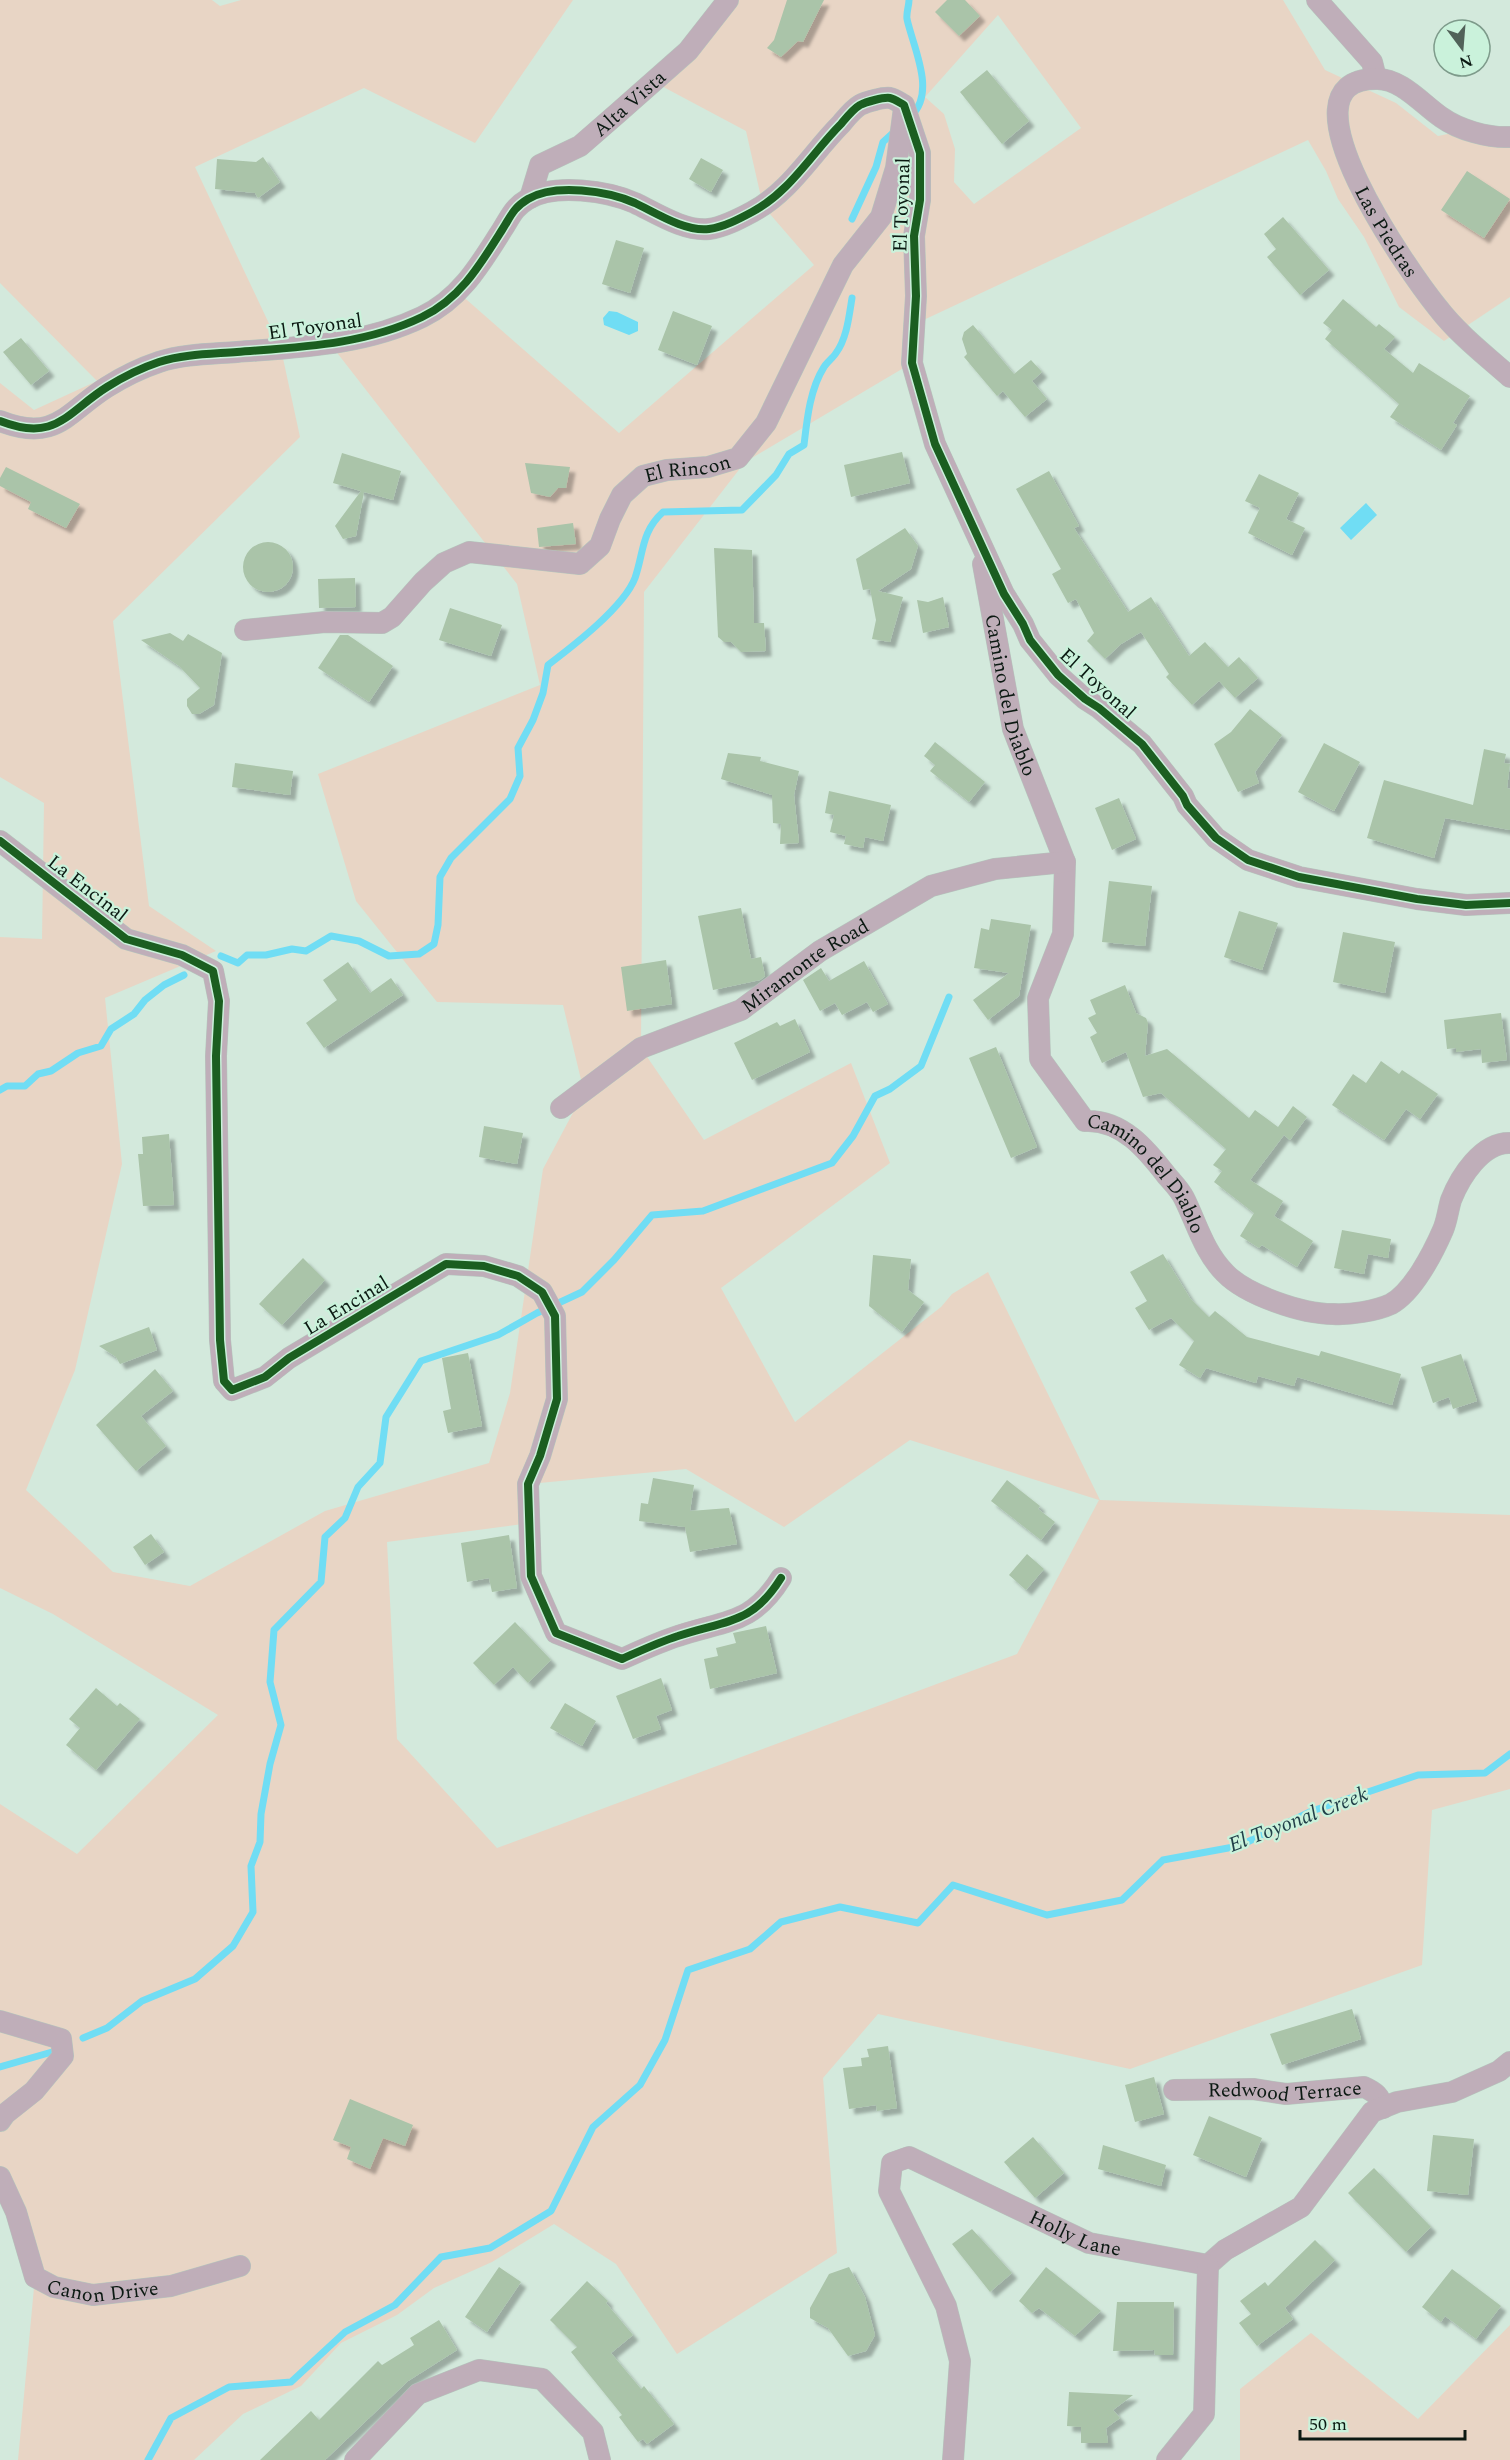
<svg xmlns="http://www.w3.org/2000/svg" width="1510" height="2460" font-family="Spectral,serif">
	<style>
		.green { fill: #e8d5c5; fill-rule: evenodd }
		.water { fill: #70ddf4 }
		.lines { fill: none; stroke-linecap: round; stroke-linejoin: round }
		.stream { stroke: #70ddf4; stroke-width: 7 }
		.building { fill: #aac4a9; filter: url(#shadow) }
		.street-casing { stroke: #b5c6bd; stroke-width: 22 }
		.street { stroke: #bfaeb9; stroke-width: 21 }
		.cycleway-casing { stroke: #caf2db; stroke-width: 11 }
		.cycleway { stroke: #1b5e20; stroke-width: 8 }
		.labels { text-anchor: middle; stroke-width: 4.5; stroke-linejoin: round; paint-order: stroke }
		.street-label { font-size: 20px; fill: #0b1912; stroke: #caf2db }
		.water-label { font-size: 21px; font-style: italic; fill: #213f48; stroke: #caf2db }
	</style>
	<defs>
		<filter id="shadow"><feDropShadow dx="5.5" dy="5.5" stdDeviation="1.5" flood-color="#0004"/></filter>
	</defs>
	<rect width="100%" height="100%" fill="#d3e9dc"/>
	<path class="green" d="M0,0H212L220,6L241,0H573L475,143L364,88L195,167L281,349L300,437L113,621L149,906L216,951L105,998L122,1164L75,1370L26,1490L113,1572L190,1586L325,1511L489,1463L510,1393L543,1169L584,1092L563,1005L437,1002L356,901L318,774L540,685L517,584L331,345L459,293L619,433L814,265L763,206L746,131L654,82L728,0H1283L1325,70L1396,103L1438,136L1467,130L1510,137V297L1444,341L1399,307L1364,237L1338,199L1326,171L1308,140L915,324L912,363L745,462L644,592L641,1048L704,1140L851,1063L890,1163L721,1288L795,1422L941,1307L952,1294L988,1272L1100,1500L1510,1515V1789L1432,1810L1422,1965L1130,2069L878,2014L823,2078L837,2253L677,2354L616,2264L554,2224L492,2262L434,2288L397,2315L341,2343L301,2386L243,2414L194,2460H18L35,2277L0,2177V1804L77,1854L218,1715L53,1614L0,1588V937L42,939L44,803L0,777V383L34,410L97,381L0,283ZM998,15L1081,128L974,204L954,182L955,149L944,114L925,97ZM910,1440L1099,1500L1017,1654L497,1848L397,1739L387,1542L530,1523L529,1484L686,1469L784,1527Z
		M1510,2325V2460H1240V2389L1311,2333L1418,2419Z"/>
	<path class="water" d="M609,311L617,312L638,322V331L629,335L604,325L603,318Z
		M1366,503L1377,515L1351,540L1340,528Z"/>
	<g class="lines">
		<path class="stream" d="M909,0C909,6 906,13 907,19C913,47 936,91 912,115
			M852,219L876,167L883,142L895,131
			M221,956L238,963L247,955H266L292,949L306,951L331,936L359,941L389,956L419,954L434,944L438,925L440,877L451,858L510,799L520,776L518,748L533,720L543,693L548,665C573,646 624,607 635,578C644,552 641,532 663,512L742,510L776,475L789,454L804,445C807,419 810,389 824,367C827,362 833,358 836,353C847,338 849,316 852,298
			M0,1090L7,1086H25L38,1074L51,1071L78,1053L101,1046L111,1029L134,1014L145,1000L164,985L184,975
			M83,2038L107,2028L142,2001L195,1979L233,1946L253,1912L251,1866L260,1842L261,1814L270,1764L281,1725L270,1682L274,1630L321,1582L325,1537L345,1518L358,1487L380,1463L386,1417L421,1361L498,1335L537,1313L582,1292L614,1260L652,1215L703,1211L832,1163L853,1136L875,1096L890,1089L921,1066L949,997
			M0,2067L52,2052
			M148,2460L171,2418L229,2387L291,2382L345,2332L395,2305L441,2257L490,2248L551,2211L593,2127L640,2085L665,2040L688,1970L750,1949L781,1922L840,1907L918,1923L953,1885L1047,1915L1122,1900L1163,1860L1239,1846L1312,1811L1418,1775L1485,1773L1510,1754"/>
	</g>
	<path class="building" d="M787,0H824L803,42L798,41L781,57L767,48L774,40Z
		M947,0H965L980,16L959,36L935,12Z
		M987,70L1029,121L1002,144L960,92Z
		M263,157L280,182L258,198L255,193L215,189L217,159L256,162Z
		M701,158L723,170L711,192L689,179Z
		M1467,171L1510,199L1484,238L1441,210Z
		M1283,217L1329,270L1300,295L1267,257L1276,249L1264,234Z
		M616,240L644,248L630,293L602,284Z
		M1343,299L1376,327L1379,324L1395,337L1384,349L1413,373L1419,363L1470,396L1453,423L1457,425L1441,450L1390,417L1399,404L1325,339L1332,330L1323,323Z
		M673,311L712,326L697,365L658,350Z
		M973,325L1014,374L1031,360L1042,372L1032,381L1047,399L1025,417L1003,391L997,396L964,357L967,354L962,339L964,332Z
		M21,338L49,371L31,385L3,352Z
		M902,452L910,483L851,497L844,465Z
		M342,453L401,471L393,500L364,492L356,536L343,539L335,526L361,491L333,483Z
		M525,463L570,467L566,488H558L550,497L531,493Z
		M6,467L80,504L66,528L28,509L31,502L0,486V478Z
		M1049,471L1079,526L1074,528L1128,612L1151,597L1189,656L1205,642L1228,667L1239,657L1258,678L1235,698L1219,681L1192,705L1166,677L1169,674L1141,632L1121,644L1105,659L1087,641L1094,633L1076,599L1068,603L1052,574L1061,569L1016,489Z
		M1259,474L1299,493L1286,519L1305,528L1292,555L1248,533L1260,508L1245,501Z
		M573,523L576,544L539,547L537,528Z
		M905,528L918,546L911,569L878,591L903,597L890,642L872,639L876,620L870,589L863,590L856,559Z
		M243 567a25 25 0 1 1 50 0a25 25 0 1 1-50 0Z
		M714,548L752,550L754,623H764L766,651L741,652L731,642H724L718,637Z
		M355,578L356,607L319,608L318,579Z
		M943,597L949,627L923,633L917,600L928,602Z
		M450,608L502,625L491,656L439,640Z
		M170,633L183,641L188,634L222,653L214,705L199,714H192L187,706V699L200,688L179,666L141,640Z
		M340,635H348L393,666L369,702L318,668Z
		M1250,709L1282,735L1255,772L1259,783L1238,792L1214,744L1231,732Z
		M935,742L985,782L969,802L930,771L935,765L924,756Z
		M1324,743L1360,762L1334,811L1298,792Z
		M1484,749L1506,754L1504,763L1510,764L1507,788L1510,789V830L1445,818L1434,858L1367,838L1384,780L1473,805Z
		M728,753L761,757L760,761L799,771L794,795L799,843L780,844L781,824L773,823L772,795L721,779Z
		M235,763L293,771L290,795L232,787Z
		M829,791L891,805L883,841L865,837L863,848L844,844L846,836L830,832L834,815L825,813Z
		M1119,798L1136,839L1112,850L1095,808Z
		M1109,881L1152,886L1145,946L1102,942Z
		M741,908L751,959L761,957L765,976L760,980L713,990L698,916Z
		M1239,911L1278,923L1262,970L1224,957Z
		M991,919L1031,925L1019,996L988,1020L973,1000L1009,973L974,968L981,928L989,930Z
		M1343,932L1395,942L1385,993L1333,982Z
		M666,960L672,1004L627,1011L621,967Z
		M864,961L888,1004L873,1012L867,1002L842,1015L835,1003L820,1011L803,980L821,968L829,981Z
		M348,962L370,993L391,978L403,995L324,1048L306,1023L337,1000L323,980Z
		M1125,985L1136,1013L1146,1018L1148,1023L1145,1056L1167,1049L1249,1118L1255,1110L1278,1127L1293,1106L1307,1117L1290,1140L1284,1135L1250,1180L1283,1201L1274,1216L1313,1241L1297,1267L1262,1245L1259,1248L1240,1236L1254,1213L1214,1182L1222,1171L1213,1165L1226,1149L1161,1093L1143,1097L1126,1052L1102,1063L1090,1037L1097,1033L1088,1018L1096,1014L1090,1000Z
		M1501,1013L1507,1060L1482,1063L1481,1049L1456,1052V1048L1447,1049L1444,1020Z
		M795,1019L810,1052L752,1080L734,1043L777,1022L780,1026Z
		M996,1047L1037,1147L1011,1158L969,1058Z
		M1381,1061L1399,1074L1402,1070L1438,1094L1420,1119L1406,1109L1384,1140L1332,1105L1353,1074L1366,1083Z
		M484,1126L523,1133L517,1164L479,1157Z
		M169,1134L174,1205L143,1206L138,1154H143L142,1137Z
		M1342,1230L1391,1239L1388,1258L1368,1254L1364,1274L1334,1268Z
		M1163,1254L1190,1298L1209,1317L1215,1311L1247,1337L1319,1356L1321,1351L1401,1374L1392,1405L1297,1377L1294,1386L1258,1376L1256,1383L1206,1368L1200,1378L1179,1365L1194,1341L1171,1318L1149,1330L1135,1308L1147,1301L1130,1272Z
		M873,1255L911,1259L908,1290L924,1302L902,1332L869,1306Z
		M303,1258L325,1280L282,1325L259,1304Z
		M149,1327L157,1350L120,1364L116,1357L99,1346Z
		M468,1353L482,1426L448,1433L443,1411L451,1409L442,1358Z
		M1461,1354L1477,1401L1453,1409L1449,1397L1433,1403L1421,1367Z
		M155,1369L173,1391L141,1416L166,1446L136,1471L96,1425Z
		M653,1478L694,1485L690,1511L729,1508L737,1544L690,1552L685,1527L639,1521L641,1503L648,1504Z
		M1007,1480L1040,1506L1038,1509L1055,1522L1041,1540L991,1501Z
		M151,1534L164,1552L145,1565L133,1547Z
		M509,1535L517,1588L492,1592L489,1578L467,1582L461,1543Z
		M1027,1554L1044,1569L1026,1590L1009,1575Z
		M515,1622L551,1660L528,1683L513,1667L494,1685L473,1663Z
		M766,1626L777,1673L710,1689L704,1659L718,1656L716,1648L736,1643L733,1633Z
		M661,1678L672,1710L656,1716L661,1729L633,1739L616,1696Z
		M96,1688L117,1706L120,1703L140,1719L96,1770L66,1745L80,1728L69,1719Z
		M565,1703L596,1721L582,1746L550,1728Z
		M1352,2009L1361,2039L1282,2065L1270,2034Z
		M888,2046L897,2108L877,2111L876,2105L849,2109L843,2068L862,2066L861,2058L869,2057L867,2049Z
		M1154,2077L1164,2114L1135,2122L1125,2085Z
		M350,2099L413,2125L405,2146L383,2138L370,2169L347,2159L351,2147L333,2140Z
		M1209,2116L1262,2138L1246,2177L1193,2155Z
		M1433,2135L1474,2139L1468,2195L1427,2191Z
		M1033,2137L1064,2173L1035,2198L1004,2162Z
		M1103,2145L1166,2165L1161,2186L1098,2169Z
		M1374,2168L1431,2227L1406,2252L1348,2193Z
		M972,2229L1012,2273L990,2292L952,2244Z
		M1315,2240L1335,2260L1285,2308L1293,2319L1257,2346L1239,2323L1251,2314L1240,2301L1265,2282L1268,2286Z
		M499,2267L521,2282L487,2332L465,2317Z
		M849,2267L865,2297L875,2335L866,2351L848,2356L828,2328L810,2318V2308L829,2274Z
		M1046,2267L1101,2311L1075,2336L1039,2308L1032,2313L1019,2301Z
		M1452,2269L1501,2306L1476,2339L1445,2316L1441,2322L1422,2307Z
		M587,2281L608,2301L606,2303L633,2335L611,2353L641,2389L644,2386L674,2424L647,2444L643,2439L638,2442L619,2417L622,2415L571,2352L577,2347L550,2320Z
		M1117,2302H1174L1173,2355H1155L1154,2350L1113,2351Z
		M439,2320L457,2350L408,2381L325,2460H260L311,2411L319,2420L378,2361L382,2365L414,2345L410,2338Z
		M1069,2392L1133,2395L1113,2410L1120,2418L1106,2428L1108,2443H1081V2427L1067,2426Z"/>
	<g class="lines">
		<g class="street-casing">
			<g id="street">
				<path d="M1317,0L1372,62L1376,78"/>
				<path id="s1" d="M1510,137C1488,138 1459,130 1441,117C1422,104 1401,78 1376,79C1271,79 1412,276 1438,308C1458,334 1485,355 1510,377"/>
				<path id="s2" d="M530,198L540,165L580,146L619,112L688,51L728,0"/>
				<path d="M0,421C56,443 67,412 107,387C123,377 141,368 159,362C183,354 212,354 237,352C300,347 364,345 422,317C460,299 480,265 502,230C511,216 513,208 528,199C555,183 608,191 635,203C656,213 685,232 709,229C724,227 739,219 752,212C790,192 812,153 841,124C846,118 853,109 860,105C866,102 883,97 890,98C895,99 900,103 904,105L920,153V200L914,236L916,296L912,363L935,444L1004,594L1023,624L1030,640L1058,675L1085,699L1099,708L1142,744L1183,796L1187,805L1216,838L1248,860L1299,877L1417,899L1466,905L1510,903"/>
				<path id="s3" d="M983,564L1013,729L1065,862L1063,934L1038,998L1040,1059L1085,1121C1122,1119 1147,1150 1167,1176C1173,1183 1180,1190 1184,1198C1197,1224 1204,1252 1225,1273C1246,1295 1302,1314 1333,1314C1350,1315 1376,1311 1391,1304C1413,1292 1433,1253 1443,1230C1447,1221 1448,1210 1451,1200C1460,1177 1482,1142 1510,1143"/>
				<path id="s4" d="M245,630L325,622L382,623L392,617L423,582L444,563L469,552L580,564L600,546L610,519L622,495L643,476L667,470L708,467L738,458L766,423L843,265L881,217L896,168L904,108"/>
				<path d="M0,841L126,939L182,955L213,971L219,1001L216,1056L220,1340L224,1381L232,1390L265,1377L289,1358L446,1264L484,1266L518,1276L542,1292L555,1316L557,1399L540,1456L528,1484L531,1576L556,1633L622,1659C640,1651 659,1642 678,1636C725,1620 752,1625 781,1578"/>
				<path id="s5" d="M561,1108L641,1048L741,1010L820,951L931,886L995,869L1065,862"/>
				<path d="M0,2021L61,2039L63,2056L34,2091L5,2114L0,2121"/>
				<path id="s6" d="M1174,2090L1253,2089L1286,2094L1364,2087C1375,2092 1380,2096 1383,2108"/>
				<path id="s7" d="M0,2177L16,2212L35,2277L54,2287L93,2295L171,2286L240,2266"/>
				<path d="M355,2460L418,2394L479,2370L542,2379L593,2432L600,2460"/>
				<path id="s8" d="M953,2460L960,2361L946,2306L889,2191L892,2163L909,2157L1089,2243L1208,2265L1225,2250L1301,2207L1372,2112L1397,2102L1452,2092L1499,2071L1510,2062"/>
				<path d="M1167,2460L1204,2414L1208,2265"/>
			</g>
		</g>
		<use href="#street" class="street"/>
		<g class="cycleway-casing">
			<path id="cycleway" d="M0,421C56,443 67,412 107,387C123,377 141,368 159,362C183,354 212,354 237,352C300,347 364,345 422,317C460,299 480,265 502,230C511,216 513,208 528,199C555,183 608,191 635,203C656,213 685,232 709,229C724,227 739,219 752,212C790,192 812,153 841,124C846,118 853,109 860,105C866,102 883,97 890,98C895,99 900,103 904,105L920,153V200L914,236L916,296L912,363L935,444L1004,594L1023,624L1030,640L1058,675L1085,699L1099,708L1142,744L1183,796L1187,805L1216,838L1248,860L1299,877L1417,899L1466,905L1510,903
				M0,841L126,939L182,955L213,971L219,1001L216,1056L220,1340L224,1381L232,1390L265,1377L289,1358L446,1264L484,1266L518,1276L542,1292L555,1316L557,1399L540,1456L528,1484L531,1576L556,1633L622,1659C640,1651 659,1642 678,1636C725,1620 752,1625 781,1578"/>
		</g>
		<use href="#cycleway" class="cycleway"/>
	</g>
	<g class="labels">
		<g class="street-label">
			<text dy="7" stroke="none"><textPath href="#s2" startOffset="144">Alta Vista</textPath></text>
			<text transform="translate(901 205) rotate(-88)" y="7">El Toyonal</text>
			<text dy="7" stroke="none"><textPath href="#s1" startOffset="338">Las Piedras</textPath></text>
			<text transform="translate(315 326) rotate(-8)" y="7">El Toyonal</text>
			<text dy="7" stroke="none"><textPath href="#s4" startOffset="519">El Rincon</textPath></text>
			<text transform="translate(1098 683) rotate(42)" y="7">El Toyonal</text>
			<text dy="7" stroke="none"><textPath href="#s3" startOffset="134">Camino del Diablo</textPath></text>
			<text transform="translate(88 888) rotate(38)" y="7">La Encinal</text>
			<text dy="7" stroke="none"><textPath href="#s5" startOffset="285">Miramonte Road</textPath></text>
			<text dy="7" stroke="none"><textPath href="#s3" startOffset="674">Camino del Diablo</textPath></text>
			<text transform="translate(346 1305) rotate(-31)" y="7">La Encinal</text>
			<text dy="7" stroke="none"><textPath href="#s6" startOffset="111">Redwood Terrace</textPath></text>
			<text dy="7" stroke="none"><textPath href="#s8" startOffset="514">Holly Lane</textPath></text>
			<text dy="7" stroke="none"><textPath href="#s7" startOffset="177">Canon Drive</textPath></text>
		</g>
		<g class="water-label">
			<text transform="translate(1298 1819) rotate(-21)" y="7">El Toyonal Creek</text>
		</g>
	</g>
	<g transform="translate(1462 48) rotate(164)"><circle r="28" fill="#caf2db" stroke="#7e9b8b" stroke-width="1.5"/>
	<path d="M0-4.5L10 22L0 15L-10 22Z" fill="#516259"/>
	<text y="-9" font-size="16" font-weight="bold" text-anchor="middle" fill="#0b1912">N</text>
	</g>
	<path d="M1300 2430v9h165v-9" fill="none" stroke="#0b1912" stroke-width="3"/>
	<text x="1309" y="2430" font-size="18" fill="#0b1912" stroke="#caf2db" stroke-width="4.5" paint-order="stroke">50 m</text>
</svg>
